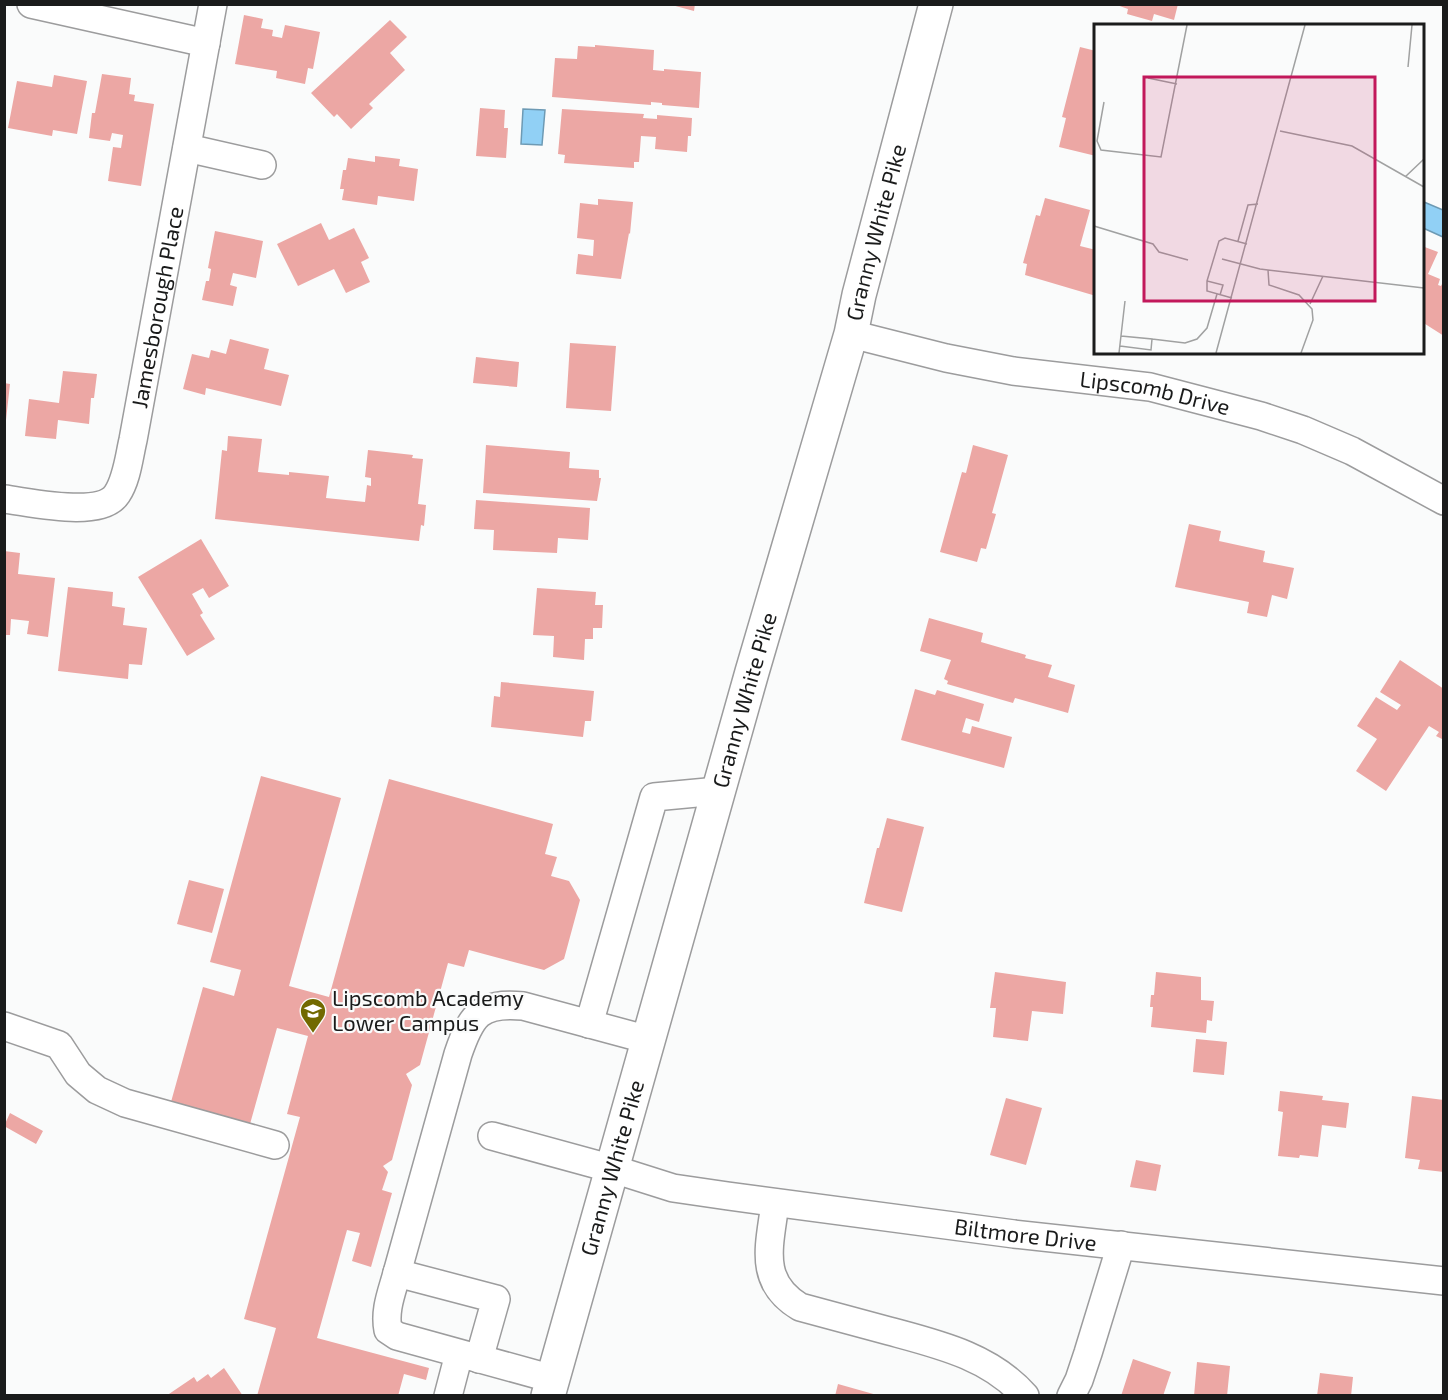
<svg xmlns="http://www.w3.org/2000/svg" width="1448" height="1400" font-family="'Exo 2',sans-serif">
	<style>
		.water { fill: #91d0f5; stroke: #6d9ab4; stroke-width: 1.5 }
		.building { fill: #eca7a4 }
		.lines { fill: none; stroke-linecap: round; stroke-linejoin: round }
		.minor-casing { stroke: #9c9c9d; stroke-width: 30 }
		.major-casing { stroke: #9c9c9d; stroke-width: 36 }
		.minor { stroke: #fff; stroke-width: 27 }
		.major { stroke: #fff; stroke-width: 33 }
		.labels { text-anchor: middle; stroke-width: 4.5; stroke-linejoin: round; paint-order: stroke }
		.street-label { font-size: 22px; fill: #1a1b1b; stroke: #fafbfb }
		.poi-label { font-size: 22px; fill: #1a1b1b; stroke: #fafbfb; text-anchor: start }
		.inset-road { fill: none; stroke: #a0a1a1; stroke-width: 1.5 }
		.view { fill: #c2185b; fill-opacity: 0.15; stroke: #c2185b; stroke-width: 3 }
		.inset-edge { fill: none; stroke: #1a1b1b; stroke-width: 3 }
	</style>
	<rect width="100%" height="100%" fill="#fafbfb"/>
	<path class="water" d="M523,109L545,110L542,145L521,144Z
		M1424,202L1443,210V237L1423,228Z"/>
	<path class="building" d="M668,4H695L694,11Z
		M1114,4H1178L1174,20L1154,14L1152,21L1127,14L1128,9Z
		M244,15L263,19L261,28L273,30L272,36L282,38L285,25L320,32L313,69L308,68L305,84L276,78L277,71L235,64Z
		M390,20L407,37L390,53L405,70L369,104L373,108L351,129L337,114L334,117L311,93Z
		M595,45L654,50L653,70L664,71V69L701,72L699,108L662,105V103L651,102V105L552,97L555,58L577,59L578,46L595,47Z
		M1080,47L1096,51V156L1059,147L1066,118L1062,117Z
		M102,74L131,78L129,94L135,95L134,101L154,104L141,186L108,181L113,147L121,148L123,135L112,133L110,141L89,138L92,113H95Z
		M54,75L87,81L77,134L53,130L52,136L8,128L17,81L52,87Z
		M480,108L505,110L504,128H508L506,158L476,156Z
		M562,109L644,114L643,118L657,119V115L692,118L691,136H688L687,152L655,149L656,137L641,136L639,162H634V168L564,163L565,155L558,154Z
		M375,156L400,159L399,166L418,169L414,201L378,196L377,205L342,200L344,189H340L343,170H346L348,158L375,162Z
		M1045,198L1090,210L1080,246L1096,250V296L1025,275L1027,264L1023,263L1036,215L1040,216Z
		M598,199L633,202L630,234L629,233L621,279L576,274L578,254L593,256L594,240L577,238L580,203L598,205Z
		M321,223L329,240L354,228L369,258L361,262L370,282L346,293L334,269L298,286L277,244Z
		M215,231L263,241L256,278L233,273L230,285L237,287L233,306L202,300L206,281H209L211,269L208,268Z
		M1422,246L1438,252L1428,274L1440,279L1438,285L1441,286L1444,280V336L1422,322Z
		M230,339L269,349L264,369L289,375L281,406L206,388L205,395L183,389L192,354L209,358L211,350L226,354Z
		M570,343L616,346L611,411L566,408Z
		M476,357L519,362L517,387L473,383Z
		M63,371L97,374L94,398H91L89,424L58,420L56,439L25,436L29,399L59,403Z
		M4,383L10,384L6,420H4Z
		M228,436L262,439L258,472L289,475V472L329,476L326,498L365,502L367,485L371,486V478L365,477L368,450L413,455L412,458L423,459L418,504L426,505L424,526L421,525L419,541L215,519L222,450L227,451Z
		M486,445L570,452L569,468L599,470V478H601L597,501L483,493Z
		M973,445L1008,455L992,513L996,514L986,549L981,548L977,562L940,552L962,472L966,473Z
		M476,500L590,508L588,540L558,538L557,553L493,550L494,530L474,529Z
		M1189,524L1221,531L1219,541L1265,551L1263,562L1294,568L1287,599L1272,595L1267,617L1247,613L1249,602L1175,587Z
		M201,539L229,586L209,598L203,588L192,594L203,613L200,615L215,639L187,656L138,577Z
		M4,551L20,553L18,574L55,578L48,637L27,634L29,621L11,619L10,635H4Z
		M68,587L113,592L112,606L125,608L123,625L147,628L142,665L129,664L128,679L58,671Z
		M537,588L596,592L595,605H603L602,628H593V639H585L584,660L553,657L554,636L533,635Z
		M929,618L983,633L981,642L1026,655L1025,658L1052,665L1048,677L1075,685L1068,713L1015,698L1013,703L947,684L948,681L944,679L951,660L920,651Z
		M1400,660L1444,689V740L1436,736L1439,732L1429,726L1386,791L1356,771L1377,739L1357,726L1376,697L1397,710L1401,705L1380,692Z
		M501,682L594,691L591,721H585L583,737L491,727L494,696L500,697Z
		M915,689L935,695L937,690L984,704L979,722L966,718L962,732L970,734L972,726L1012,737L1004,768L901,740Z
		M261,776L341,798L289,986L329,997L389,779L553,824L545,854L557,857L551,876L569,881L580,900L564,959L544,970L469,950L464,967L448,963L420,1065L406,1074L412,1085L392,1160L383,1166L388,1172L382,1190L392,1193L371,1267L352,1261L360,1233L347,1230L317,1338L429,1368L426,1380L404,1374L398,1396H257L276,1328L244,1319L300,1117L287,1114L308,1036L277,1028L250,1124L171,1102L203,987L234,996L241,970L210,962Z
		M887,818L924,827L902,912L864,903L877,848H879Z
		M189,880L224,889L212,933L177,924Z
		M995,972L1066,982L1063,1014L1032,1011L1028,1041L993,1037L996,1008H990Z
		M1156,972L1201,977V1000L1214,1001L1212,1021L1207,1020L1206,1033L1151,1027L1153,1007H1150L1151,995H1154Z
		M1196,1039L1227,1042L1224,1075L1193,1072Z
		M1280,1091L1323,1096L1322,1100L1349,1103L1346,1128L1322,1125L1318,1157L1300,1155L1299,1158L1278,1156L1283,1112L1278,1111Z
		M1412,1096L1444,1100V1172L1418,1169L1420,1160L1405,1158Z
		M1006,1098L1042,1108L1026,1165L990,1155Z
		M10,1113L43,1131L36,1144L4,1126Z
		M1136,1160L1161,1165L1156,1191L1130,1187Z
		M1133,1359L1171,1372L1163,1396H1121Z
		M1197,1362L1230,1366L1227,1396H1194Z
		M224,1368L243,1396H166L194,1377L197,1382L208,1374L211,1378Z
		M1320,1373L1353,1377L1351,1396H1317Z
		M838,1384L877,1395V1396H835Z"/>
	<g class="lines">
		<g class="minor-casing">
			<g id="minor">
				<path d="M31,4L206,43"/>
				<path d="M187,148L262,165"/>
				<path id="s1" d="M851,334L946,358L1013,371L1150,387L1261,416L1303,430L1352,451L1444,501"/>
				<path id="s2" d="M4,499C30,502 101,519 117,494C127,479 129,457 133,440L213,4"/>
				<path d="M589,1024L654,797L718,791"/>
				<path d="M4,1026L59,1045L78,1074L97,1090L125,1103L275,1145"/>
				<path id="s3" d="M492,1136L613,1169L673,1188L728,1196L1014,1234L1444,1281"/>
				<path d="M775,1203C770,1245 757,1281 800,1307C830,1315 859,1323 889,1331C937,1344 990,1356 1025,1396"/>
				<path d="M397,1273C392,1292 384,1310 388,1330L397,1336L553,1379"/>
				<path d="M479,1359L496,1299L397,1273L458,1054C471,1016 479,1002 523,1006L649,1040"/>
				<path d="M448,1396L459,1354"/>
				<path d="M1071,1396L1079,1380L1088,1353L1121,1245"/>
			</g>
		</g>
		<g class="major-casing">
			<g id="major">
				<path id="s4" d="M548,1396L752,672L851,334L859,295L936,4"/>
			</g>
		</g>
		<use href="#minor" class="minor"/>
		<use href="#major" class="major"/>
	</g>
	<defs>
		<g id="school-pin" transform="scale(1.35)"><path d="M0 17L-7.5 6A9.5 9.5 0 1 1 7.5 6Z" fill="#726900" stroke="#fafbfb"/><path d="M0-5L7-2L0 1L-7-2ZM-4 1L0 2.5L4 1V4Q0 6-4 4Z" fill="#fff"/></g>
	</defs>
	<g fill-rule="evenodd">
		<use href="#school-pin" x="313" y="1011"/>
	</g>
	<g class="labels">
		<g class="street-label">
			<text dy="8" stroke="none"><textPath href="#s4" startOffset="1209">Granny White Pike</textPath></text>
			<text dy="8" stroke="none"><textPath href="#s2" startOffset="309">Jamesborough Place</textPath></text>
			<text dy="8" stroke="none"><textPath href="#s1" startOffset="310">Lipscomb Drive</textPath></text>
			<text dy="8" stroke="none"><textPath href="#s4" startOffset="723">Granny White Pike</textPath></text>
			<text dy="8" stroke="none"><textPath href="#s4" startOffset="237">Granny White Pike</textPath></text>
			<text dy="8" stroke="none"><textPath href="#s3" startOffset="544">Biltmore Drive</textPath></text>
		</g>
		<g class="poi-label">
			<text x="332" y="1006">Lipscomb Academy<tspan x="332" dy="25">Lower Campus</tspan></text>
		</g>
	</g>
	<g transform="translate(1094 24)">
		<rect width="330" height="330" fill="#fafbfb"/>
		<path class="inset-road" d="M314,43L318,1M54,54L83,60M10,78L3,117L7,126L67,133L93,1M186,107L258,122L330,163M311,153L330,135M0,202L59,220L65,228L94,236M144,217L154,181L164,180M128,235L166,245L330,264M174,246L175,261L205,271L218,285L219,296L207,329M113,257V267L138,274M126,271L129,261L113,257L125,217L131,214L153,220M216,280L229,252M58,315L91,319L103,315L113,304L123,270M26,322L57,326L58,315L27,312M25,329L31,277M122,329L211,1"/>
		<path class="view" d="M50,53H281V277H50Z"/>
		<rect width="330" height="330" class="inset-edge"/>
	</g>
	<rect width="1448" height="1400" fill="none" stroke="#1a1b1b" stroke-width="12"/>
</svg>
